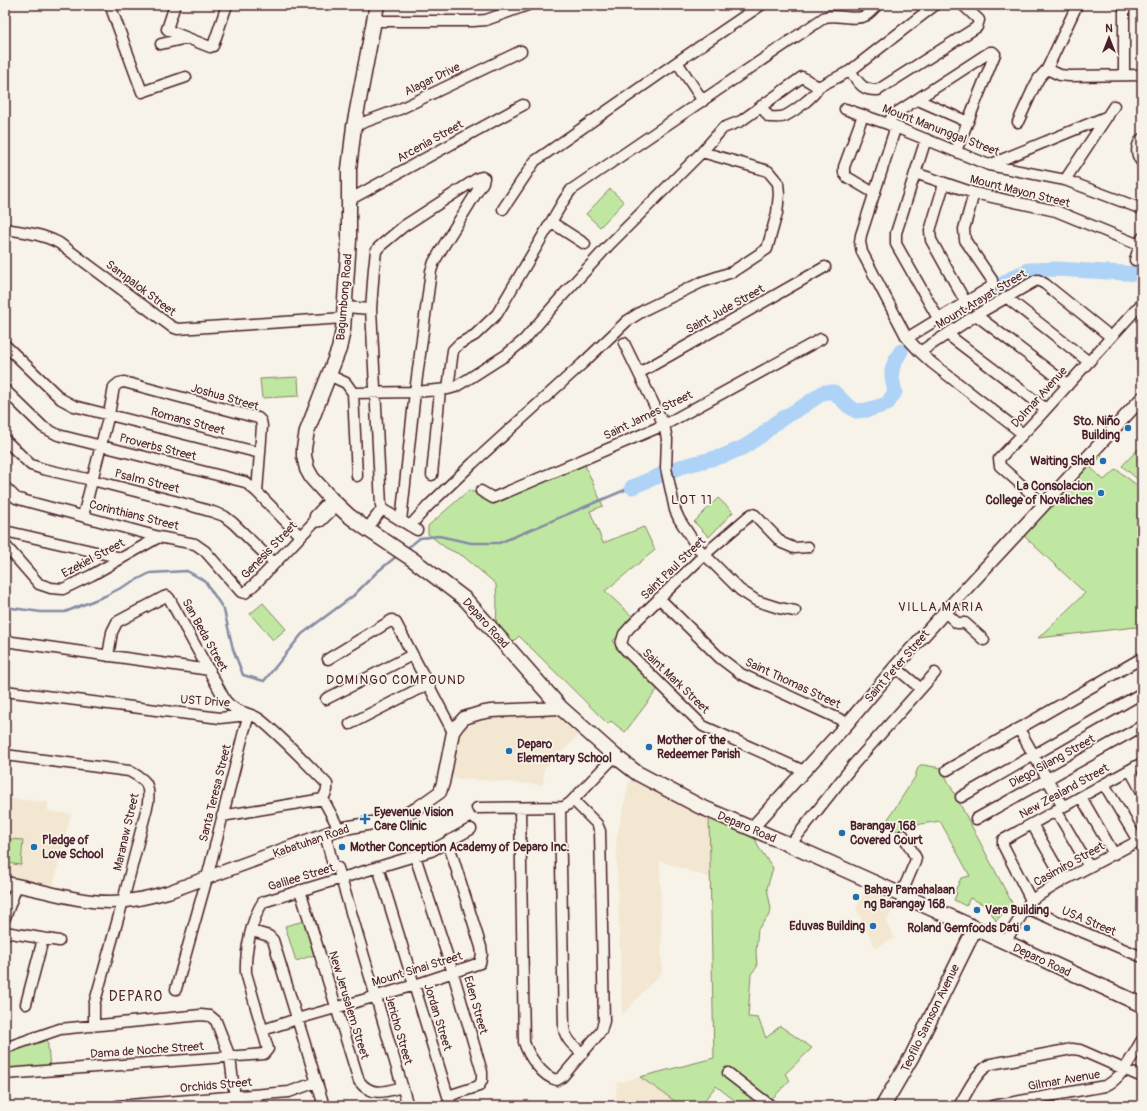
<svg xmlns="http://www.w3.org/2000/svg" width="1147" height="1111" font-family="Pangolin,sans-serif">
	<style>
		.built { fill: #f3e7d2 }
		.green { fill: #c0e7a1; stroke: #858366 }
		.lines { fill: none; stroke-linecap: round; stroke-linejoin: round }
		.stream { stroke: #868ba5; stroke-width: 2.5 }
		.river { stroke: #aed3f7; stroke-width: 15 }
		.minor-casing { stroke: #4a1f2b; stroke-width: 13 }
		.tertiary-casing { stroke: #4a1f2b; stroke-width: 15 }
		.secondary-casing { stroke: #4a1f2b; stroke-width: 17 }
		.minor { stroke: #f7f3e8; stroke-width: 10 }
		.tertiary { stroke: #f7f3e8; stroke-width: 12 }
		.secondary { stroke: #f7f3e8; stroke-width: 14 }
		.poi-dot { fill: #1f6fb2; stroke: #f7f3e8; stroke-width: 1.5 }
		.labels { text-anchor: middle; stroke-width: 3.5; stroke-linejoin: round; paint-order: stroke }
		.street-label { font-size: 12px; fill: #4a1f2b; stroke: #f7f3e8 }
		.poi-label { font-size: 12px; font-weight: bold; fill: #4a1f2b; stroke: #f7f3e8; text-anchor: start }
		.neighbourhood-label { font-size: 13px; letter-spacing: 1px; fill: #4a1f2b; stroke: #f7f3e8 }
		.quarter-label { font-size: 14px; letter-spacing: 1px; fill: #4a1f2b; stroke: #f7f3e8 }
	</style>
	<rect width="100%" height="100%" fill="#f7f3e8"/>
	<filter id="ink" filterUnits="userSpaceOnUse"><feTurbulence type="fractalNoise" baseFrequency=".025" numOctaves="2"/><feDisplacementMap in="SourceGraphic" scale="8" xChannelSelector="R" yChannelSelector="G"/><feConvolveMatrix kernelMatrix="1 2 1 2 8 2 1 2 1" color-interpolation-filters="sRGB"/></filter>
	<g filter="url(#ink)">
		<path class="built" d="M560,710L583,731L544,769L543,785L452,778L458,733L468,722L481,716Z
			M631,774L709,815L710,878L660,861L662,972L622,1015L616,840Z
			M5,798L48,802V811L71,814L52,890L5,880Z
			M868,886L898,900L886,922L895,938L875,948L856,908Z
			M640,1077L682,1106H615L617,1083Z"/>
		<path class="green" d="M610,189L624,202L600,227L586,214Z
			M298,377L299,396L262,398L260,379Z
			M1139,448H1142V483L1122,466Z
			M1099,451L1102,455L1091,468L1104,480L1116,469L1142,489V629L1136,627L1038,638L1085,593L1023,535Z
			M584,463L603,506L590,511L603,543L644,527L655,550L605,591L635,619L613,641L660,686L625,732L611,721L608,724L519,636L509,646L496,630L497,601L496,584L463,556L446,548L428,534V526L469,490L492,501Z
			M718,498L733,512L709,537L694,522Z
			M263,603L286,629L273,640L250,614Z
			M920,765H924L941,768L1012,903L996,921L987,906L970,898L966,906L954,900L957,893L955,891L961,878L970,876L940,821L921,824L897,833L894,824L888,819L915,777L917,770Z
			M709,815L754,836L759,848L773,868L767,888L771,909L770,914L758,929L756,952L757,967L751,974L748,1017L758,1018L766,1038L780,1026L812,1048L785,1074L790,1080L769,1102L757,1092L746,1106H742L716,1086L700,1106H682L640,1077L714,1058Z
			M9,839L23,840L21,865L6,863Z
			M304,921L314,955L296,961L285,926Z
			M47,1035L50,1069L5,1073V1049Z"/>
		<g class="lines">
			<path class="stream" d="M405,550L420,538L439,536L471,543H499L632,487
				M5,607L41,612H65L105,596L150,573L187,571L205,581L224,610L233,649L243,675L264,681L302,634L353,596L377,572L398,555"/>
			<path class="river" d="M979,299L1015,276L1029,270L1056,269L1142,274
				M632,487L680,467L723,456L744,447L762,435L775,423L802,407L824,392H834L848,406L856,411L867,410L887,404L895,392C890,371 890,369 901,351"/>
			<g class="minor-casing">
				<path id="minor" d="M110,5L142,92L186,77
					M175,5L167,29L170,31L210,47L213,46L214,43L227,5
					M374,21H473L486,20L528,5
					M161,44L187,38
					M677,62L703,101
					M1047,69L1060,75L1069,76L1142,75
					M850,71C859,83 862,91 878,90L977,27L979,20L963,5
					M1124,75V5
					M918,100L968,122
					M761,106L769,117C774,117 780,118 785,116C793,112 817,95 818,87
					M845,109L888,124L989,165L1065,180L1142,209
					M863,115L844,167V173L847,177L874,193
					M1018,122L1034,87L1039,78L1047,69L1077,5
					M888,124L893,115L990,52H993L995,54L956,151
					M354,126L400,109L521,51
					M896,126L861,235L860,242L862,252L907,338L920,352L932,363L1023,434
					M926,139L896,233V244L939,320
					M989,165L1108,116
					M915,173L974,193L1056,211L1139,245
					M1065,180L1114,106
					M944,184L930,231L931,240L966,303
					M349,200L523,105
					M503,209L535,161L677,62L761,5
					M551,222L585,244
					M5,229C24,232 42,234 59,243L172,327L178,329L344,318
					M1135,260L1142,238
					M1006,297L1089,362
					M345,307L371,309
					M976,315L1068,385
					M947,334L1046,409
					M907,338L989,288L992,285V280L965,240L964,229L974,193
					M624,343L664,425L667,439L666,468L675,510L679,519L697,547L740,590L757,601L779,608L795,611
					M5,345L61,399L74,406L260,453
					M920,352L976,315L1035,281L1038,280L1045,284L1111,337
					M639,373L825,267
					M329,375L346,383L353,393L357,476
					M448,389L453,350L459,344L475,335L497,314L564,200L571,190L825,17C838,14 853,21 865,16C869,14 874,8 877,5
					M5,390L43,427L58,435L245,482L257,492L300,536
					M353,393L415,392L448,389L455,387L470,378L506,355L524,340L564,294L608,246L702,152L723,128L741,121L802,77L818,87L850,71L935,5
					M5,440L31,465L43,469L92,480L178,502L213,512L224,516L233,523L274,563
					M432,475L440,390
					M5,487L16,498L26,501L159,537L195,544L205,551L241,592L245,593L257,582L314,522L315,516L331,499
					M481,491L493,498L664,425L821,339
					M1044,505L1000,466L999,459L1038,418L1142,303
					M83,516L109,414L114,387L119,383L124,382L258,418L261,421L262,426L257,492
					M401,521L415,392L431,271L434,262L444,245L483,182L484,178L482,177L478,178L404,226L379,247L376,251L374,268L371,309L381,505L382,509C394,516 405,523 417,530
					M314,522L321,521L337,505
					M410,526L428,506L473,463L582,364L627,321L646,309L702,282L732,272L767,249L777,213L779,194L778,183L768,171L702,152
					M367,529L382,509
					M5,531L122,558
					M5,545L39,584L51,588L63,589L92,575L159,537
					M659,598L720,658L741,674L848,723
					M945,612L957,623H965L984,640
					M5,641L210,670
					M108,656L112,632L117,622L164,597L167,596L169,598L225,700C237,715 250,711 262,721C285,740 306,763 327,784V790L323,799
					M328,659L392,620L396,623L453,732
					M895,667L920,688
					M5,691L220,718L247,715
					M326,699L412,655
					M350,724L428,684
					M1019,729L1063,807
					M5,755L129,771C146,780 150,783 148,803L123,901L94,1005V1025
					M947,770L1142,658
					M1130,770L1142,792
					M804,771L703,726L625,649L621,644L624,634L632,625L704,555L749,516L752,514L755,515L782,543L794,548L808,547
					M1104,784L1138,841
					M961,797L1142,693
					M1081,797L1114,854
					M323,799L339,829
					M477,808L564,807L570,803L615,756
					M520,808L524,1042C528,1055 542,1077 557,1080L562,1077L597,1036L601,1031L604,1021L600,831L597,824L573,800
					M560,808L564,1029C566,1040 574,1046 582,1053
					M1056,810L1089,867
					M222,816L323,799
					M976,819L1142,726
					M1032,824L1064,880
					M325,834L333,865L338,868L408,1106
					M790,845L854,764L935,673
					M415,856L453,973L482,1072V1080L479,1086L448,1096
					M378,867L451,1106
					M300,890L359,1081C371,1097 385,1092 402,1087
					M901,895L915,862L916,858L903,835
					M1031,900L1003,845V840L1142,763
					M1026,908L1142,957
					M5,918L17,885
					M252,931L269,936L273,940L324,1106
					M5,932L59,941
					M1005,942L1031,900L1064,880L1142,839
					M176,989L207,878L244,731L249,715
					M26,1004L43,939
					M263,1030L297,1019L415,985L480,963L482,954L481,947L448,842
					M5,1048L60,1029L201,1015L210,1016L216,1021L230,1057L236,1106
					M728,1073L771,1106
					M5,1074L264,1054L268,1049L246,973C245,953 251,919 263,902L431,851L471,829
					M117,1106L289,1092L317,1082
					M959,1106C967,1093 977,1070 991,1064L1072,1049L1080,1050L1142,1077
					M992,1106L1105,1086C1122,1079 1132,1056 1142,1040"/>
			</g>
			<g class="tertiary-casing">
				<path id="tertiary" d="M1142,140C1137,147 1137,154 1142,161
					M751,829L848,723L895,667L963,592L1099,445L1142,398
					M5,883C40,889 75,902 110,902C130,902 149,897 168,892L339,829L389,820L400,817L416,809L440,792L443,783L453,732L458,725L464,718L480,713L491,711L561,708"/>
			</g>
			<g class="secondary-casing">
				<path id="secondary" d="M377,5L354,126L349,169V240L343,330L339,349L307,431L304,448V456L307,469L312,478L331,499L348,515L364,527L412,559L466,600L561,708L615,756L637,773L699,806L790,845L975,928L1142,1005
					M883,1106L912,1056L975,928"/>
			</g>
			<use href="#minor" class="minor"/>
			<use href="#tertiary" class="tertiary"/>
			<use href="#secondary" class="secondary"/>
		</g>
	</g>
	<g class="poi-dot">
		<circle cx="1128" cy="428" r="4"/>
		<circle cx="1103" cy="461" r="4"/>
		<circle cx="1101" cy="493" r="4"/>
		<circle cx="649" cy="747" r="4"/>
		<circle cx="509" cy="751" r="4"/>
		<path d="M363 813h4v4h4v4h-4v4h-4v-4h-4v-4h4z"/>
		<circle cx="842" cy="833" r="4"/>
		<circle cx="34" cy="847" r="4"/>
		<circle cx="342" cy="847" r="4"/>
		<circle cx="856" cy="897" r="4"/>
		<circle cx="977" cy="910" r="4"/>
		<circle cx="873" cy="926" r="4"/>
		<circle cx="1027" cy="928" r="4"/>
	</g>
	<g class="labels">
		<g class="street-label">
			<text transform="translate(432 79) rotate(-26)" y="4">Alagar Drive</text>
			<text transform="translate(941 130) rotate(21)" y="4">Mount Manunggal Street</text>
			<text transform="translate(430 141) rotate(-29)" y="4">Arcenia Street</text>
			<text transform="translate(1020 191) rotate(14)" y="4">Mount Mayon Street</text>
			<text transform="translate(141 288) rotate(37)" y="4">Sampalok Street</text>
			<text transform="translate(344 297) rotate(-85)" y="4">Bagumbong Road</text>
			<text transform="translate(981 299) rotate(-31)" y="4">Mount Arayat Street</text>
			<text transform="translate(725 309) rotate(-29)" y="4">Saint Jude Street</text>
			<text transform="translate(225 397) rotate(16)" y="4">Joshua Street</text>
			<text transform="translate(1039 397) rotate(-48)" y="4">Dolmar Avenue</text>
			<text transform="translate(648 415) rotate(-26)" y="4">Saint James Street</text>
			<text transform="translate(188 421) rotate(15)" y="4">Romans Street</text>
			<text transform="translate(158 447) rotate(14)" y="4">Proverbs Street</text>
			<text transform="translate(147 481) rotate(14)" y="4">Psalm Street</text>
			<text transform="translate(134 515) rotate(14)" y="4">Corinthians Street</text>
			<text transform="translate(269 550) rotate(-46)" y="4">Genesis Street</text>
			<text transform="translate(93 558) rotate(-28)" y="4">Ezekiel Street</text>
			<text transform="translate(673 568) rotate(-44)" y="4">Saint Paul Street</text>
			<text transform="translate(486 623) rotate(48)" y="4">Deparo Road</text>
			<text transform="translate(205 635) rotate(61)" y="4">San Beda Street</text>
			<text transform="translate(897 666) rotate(-49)" y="4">Saint Peter Street</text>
			<text transform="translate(676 681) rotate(44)" y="4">Saint Mark Street</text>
			<text transform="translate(793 683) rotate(25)" y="4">Saint Thomas Street</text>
			<text transform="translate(205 701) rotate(4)" y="4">UST Drive</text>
			<text transform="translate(1052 761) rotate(-29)" y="4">Diego Silang Street</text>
			<text transform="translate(1064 791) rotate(-29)" y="4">New Zealand Street</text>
			<text transform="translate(215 793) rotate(-76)" y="4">Santa Teresa Street</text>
			<text transform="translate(747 827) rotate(23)" y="4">Deparo Road</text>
			<text transform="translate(126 832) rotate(-77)" y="4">Maranaw Street</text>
			<text transform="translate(311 841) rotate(-19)" y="4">Kabatuhan Road</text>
			<text transform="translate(1069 864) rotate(-29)" y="4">Casimiro Street</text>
			<text transform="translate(301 877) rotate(-17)" y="4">Galilee Street</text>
			<text transform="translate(1089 921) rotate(23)" y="4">USA Street</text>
			<text transform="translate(1042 960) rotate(25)" y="4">Deparo Road</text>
			<text transform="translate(417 969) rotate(-17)" y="4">Mount Sinai Street</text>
			<text transform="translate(349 1005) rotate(73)" y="4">New Jerusalem Street</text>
			<text transform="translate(476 1005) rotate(74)" y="4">Eden Street</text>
			<text transform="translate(438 1017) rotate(73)" y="4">Jordan Street</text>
			<text transform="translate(930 1018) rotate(-64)" y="4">Teofilo Samson Avenue</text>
			<text transform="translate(399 1030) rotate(74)" y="4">Jericho Street</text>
			<text transform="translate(147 1050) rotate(-4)" y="4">Dama de Noche Street</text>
			<text transform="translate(1064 1080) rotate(-10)" y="4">Gilmar Avenue</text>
			<text transform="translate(216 1085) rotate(-5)" y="4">Orchids Street</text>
		</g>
		<g class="poi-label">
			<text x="1120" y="425" text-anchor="end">Sto. Niño<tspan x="1120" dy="14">Building</tspan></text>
			<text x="1095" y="465" text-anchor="end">Waiting Shed</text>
			<text x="1093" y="490" text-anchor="end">La Consolacion<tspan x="1093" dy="14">College of Novaliches</tspan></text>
			<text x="657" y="744">Mother of the<tspan x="657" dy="14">Redeemer Parish</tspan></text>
			<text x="517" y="748">Deparo<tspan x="517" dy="14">Elementary School</tspan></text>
			<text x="374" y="816">Eyevenue Vision<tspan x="374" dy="14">Care Clinic</tspan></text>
			<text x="850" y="830">Barangay 168<tspan x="850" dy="14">Covered Court</tspan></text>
			<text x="42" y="844">Pledge of<tspan x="42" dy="14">Love School</tspan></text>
			<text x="350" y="851">Mother Conception Academy of Deparo Inc.</text>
			<text x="864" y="894">Bahay Pamahalaan<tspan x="864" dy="14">ng Barangay 168</tspan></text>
			<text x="985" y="914">Vera Building</text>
			<text x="865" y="930" text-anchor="end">Eduvas Building</text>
			<text x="1019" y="932" text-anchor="end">Roland Gemfoods Dati</text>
		</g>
		<g class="neighbourhood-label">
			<text x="692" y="504">LOT 11</text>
			<text x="941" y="611">VILLA MARIA</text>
			<text x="396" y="684">DOMINGO COMPOUND</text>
		</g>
		<g class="quarter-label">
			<text x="136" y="1001">DEPARO</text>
		</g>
	</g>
	<rect width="1147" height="1111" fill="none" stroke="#f7f3e8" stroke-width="20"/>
	<rect x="10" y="10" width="1127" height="1091" fill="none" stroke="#4a1f2b" stroke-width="1.5" filter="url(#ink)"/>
	<g transform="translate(1109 38)" stroke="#f7f3e8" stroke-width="3" paint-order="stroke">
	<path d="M0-3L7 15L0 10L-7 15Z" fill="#4a1f2b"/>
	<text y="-6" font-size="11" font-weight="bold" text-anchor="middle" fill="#4a1f2b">N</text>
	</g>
</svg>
